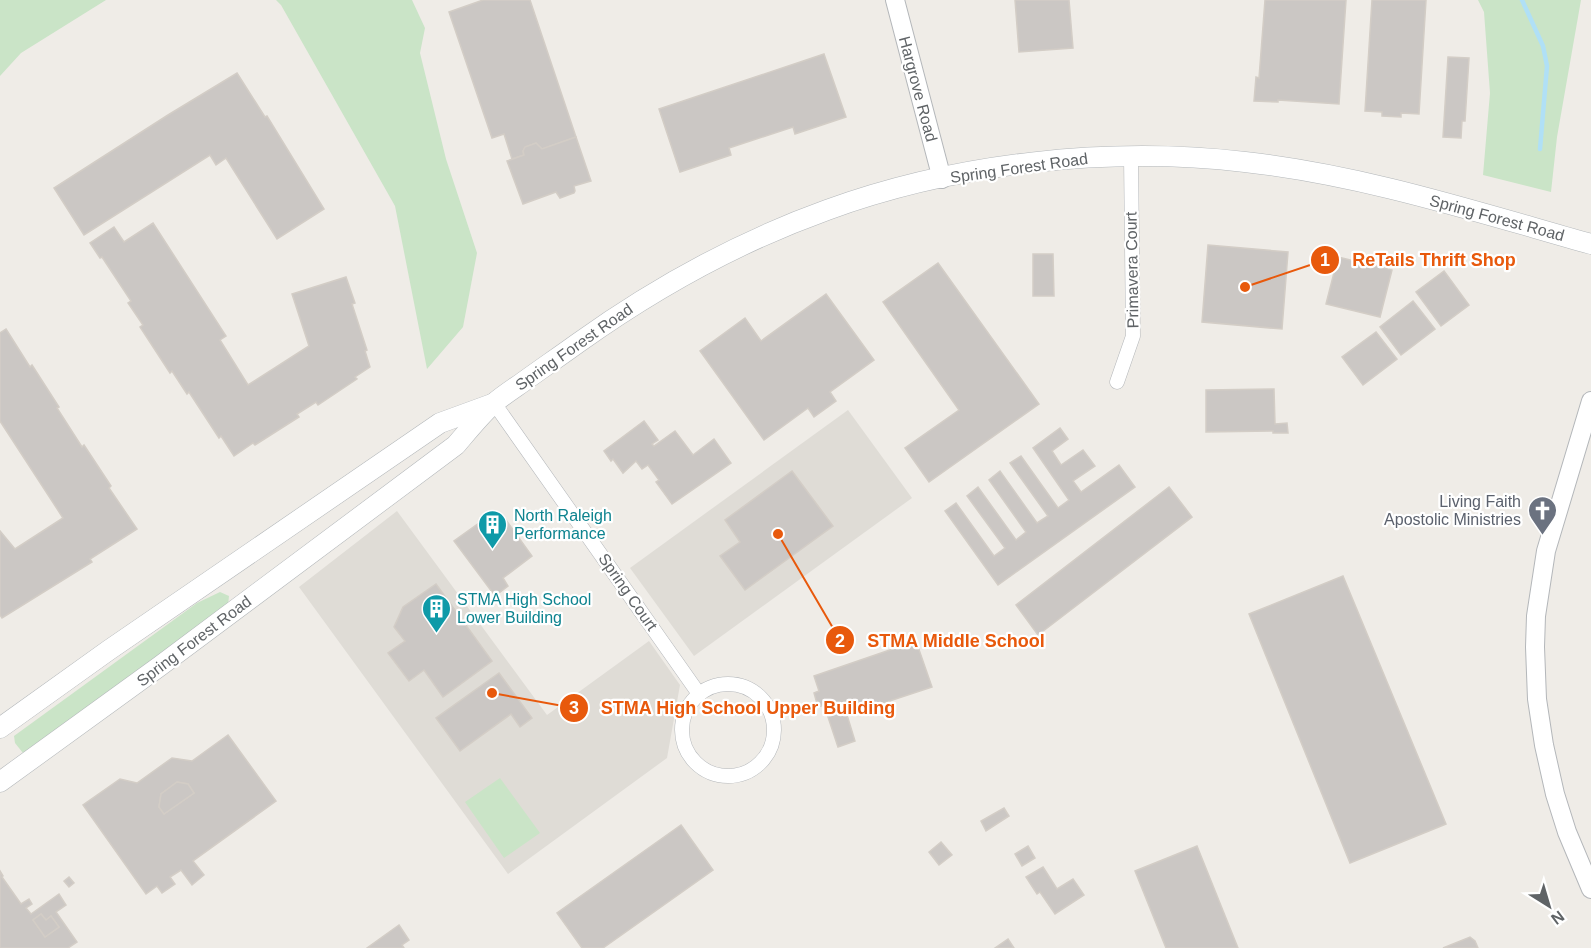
<svg xmlns="http://www.w3.org/2000/svg" width="1591" height="948" viewBox="0 0 1591 948" font-family="Helvetica,sans-serif">
<style>
.education{fill:#dfdcd6}
.green{fill:#cae4c7}
.lines{fill:none;stroke-linecap:round;stroke-linejoin:round}
.stream{stroke:#b0e0f6;stroke-width:4.5}
.building{fill:#cbc7c4;stroke:#d3cdc6;stroke-width:1.5;fill-rule:evenodd}
.minor-casing{stroke:#b4b7ba;stroke-width:15}
.tertiary-casing{stroke:#b4b7ba;stroke-width:20}
.secondary-casing{stroke:#b3b7ba;stroke-width:21}
.minor{stroke:#fff;stroke-width:14}
.tertiary{stroke:#fff;stroke-width:18}
.secondary{stroke:#fff;stroke-width:20}
.labels{text-anchor:middle;dominant-baseline:central;stroke-width:4.5;stroke-linejoin:round;paint-order:stroke}
.street-label{font-size:16px;fill:#5f6366;stroke:#fff}
.worship-label{font-size:16px;fill:#5b616d;stroke:#fff;text-anchor:end}
.culture-label{font-size:16px;fill:#0d838f;stroke:#fff;text-anchor:start}
.leader{fill:none;stroke:#e8590c;stroke-width:2}
.callout-dot{fill:#e8590c;stroke:#fff;stroke-width:2}
.mark-label{font-size:18px;text-anchor:middle;font-weight:bold;fill:#fff}
.callout-label{font-size:18px;text-anchor:middle;font-weight:bold;fill:#e8590c;stroke:#fff;stroke-width:4.5;stroke-linejoin:round;paint-order:stroke}
</style>
<rect width="100%" height="100%" fill="#efece7"/>
<g class="education">
<path d="M848,410L912,498L694,656L630,568Z"/>
<path d="M397,511L547,715L649,641L680,685L667,758L508,874L299,587Z"/>
</g>
<g class="green">
<path d="M0,0H106L21,53L0,76Z"/>
<path d="M276,0H412L425,28L420,53L446,159L477,253L463,327L427,369L395,206L281,5Z"/>
<path d="M1478,0H1581L1557,137L1551,192L1483,175L1490,93L1484,12Z"/>
<path d="M220,592L229,596L228,605L23,753L15,743L14,736L197,603Z"/>
<path d="M500,778L540,833L504,858L465,802Z"/>
</g>
<g class="lines">
<path class="stream" d="M1522,0L1543,46L1547,66L1540,149"/>
</g>
<g class="building">
<path d="M483,0H530L576,137L542,149L536,143L525,147L523,151L524,155L512,159L504,134L492,138L449,12Z"/>
<path d="M1015,0H1069L1073,48L1019,52Z"/>
<path d="M1265,0H1346L1339,104L1278,100V102L1254,101L1256,77L1259,78Z"/>
<path d="M1372,0H1426L1419,114L1401,113V117L1382,116V112L1365,111Z"/>
<path d="M824,54L846,117L795,134L793,127L729,148L731,155L680,172L659,109Z"/>
<path d="M1448,57L1469,58L1465,121H1462L1461,138L1443,137Z"/>
<path d="M237,73L265,117L267,116L324,209L277,239L226,158L216,165L210,155L84,235L54,188L168,115Z"/>
<path d="M576,137L591,181L574,186L575,191L574,193L560,198L556,192L523,204L507,161L524,155L523,151L525,147L536,143L542,149Z"/>
<path d="M153,223L226,336L220,340L248,385L309,346L292,294L346,277L355,303L352,304L367,350L365,351L370,367L355,377L357,379L318,405L316,402L297,414L299,417L255,445L253,443L234,456L221,436L219,438L189,392L187,394L172,371L170,373L140,327L143,325L128,303L131,301L102,257L100,258L90,243L114,227L124,242Z"/>
<path d="M1208,245L1288,252L1282,329L1202,322Z"/>
<path d="M1033,254H1053L1054,296H1033Z"/>
<path d="M1338,257L1392,270L1380,317L1326,304Z"/>
<path d="M938,263L1039,404L929,482L905,448L959,410L883,302Z"/>
<path d="M1444,271L1469,305L1441,326L1416,292Z"/>
<path d="M826,294L874,360L830,392L836,401L814,417L808,408L764,440L700,351L745,318L761,341Z"/>
<path d="M1413,301L1435,329L1401,355L1380,327Z"/>
<path d="M6,329L30,367L32,365L59,407L57,408L82,447L84,445L111,486L109,488L137,529L90,559L92,562L2,618L0,615V531L15,549L63,518L0,421V333Z"/>
<path d="M1376,332L1397,359L1363,385L1342,357Z"/>
<path d="M1274,389L1275,424L1287,423L1288,433H1273V431L1206,432V390Z"/>
<path d="M644,421L658,440L652,444L654,446L675,431L693,455L714,439L731,463L672,504L656,482L659,480L648,465L642,469L636,461L623,473L613,459L611,461L604,451Z"/>
<path d="M1060,428L1068,439L1052,451L1061,465L1083,450L1095,466L1073,481L1081,492L1119,465L1135,487L998,585L945,511L956,503L994,556L1005,548L967,496L978,487L1016,540L1026,532L989,480L1000,471L1037,523L1048,516L1010,463L1021,456L1058,508L1069,500L1033,448Z"/>
<path d="M792,471L833,526L745,590L720,556L740,542L725,520Z"/>
<path d="M1169,487L1192,517L1038,635L1016,605Z"/>
<path d="M493,513L501,524L506,520L532,556L503,578L508,586L495,596L454,541Z"/>
<path d="M1343,576L1446,824L1350,863L1249,614Z"/>
<path d="M436,584L492,661L443,697L424,670L409,681L388,653L405,641L394,627L403,607Z"/>
<path d="M916,641L932,687L847,715L855,741L838,747L824,705L818,707L814,693L819,691L814,676Z"/>
<path d="M499,673L532,718L520,727L511,714L460,751L436,718Z"/>
<path d="M228,735L276,801L193,861L204,875L192,885L181,870L170,877L175,884L162,893L157,886L146,894L83,805L120,779L137,783L172,758L192,761ZM177,782L188,784L194,793L164,814L159,807L161,794Z"/>
<path d="M177,782L188,784L194,793L164,814L159,807L161,794Z"/>
<path d="M1004,808L1009,816L986,831L981,821Z"/>
<path d="M681,825L713,870L603,948H582L557,913Z"/>
<path d="M941,842L952,855L939,865L929,852Z"/>
<path d="M1028,846L1035,858L1022,866L1015,854Z"/>
<path d="M1197,846L1238,948H1166L1135,871Z"/>
<path d="M1043,867L1057,889L1073,879L1084,895L1055,914L1040,892L1037,894L1026,877Z"/>
<path d="M0,871L3,876L2,877L21,904L29,899L32,904L26,908L31,914L59,894L66,905L56,912L77,942L68,948H0ZM41,914L46,920L51,916L59,927L45,937L33,920Z"/>
<path d="M69,877L74,883L69,887L64,881Z"/>
<path d="M41,914L46,920L51,916L59,927L45,937L33,920Z"/>
<path d="M399,925L409,940L402,945L404,948H367Z"/>
<path d="M1470,937L1475,941L1478,948H1443Z"/>
<path d="M1008,939L1014,948H995Z"/>
</g>
<g class="lines">
<defs>
<g id="minor">
<path d="M1117,382L1133,336L1131,156"/>
<path d="M494,403L699,694"/>
<circle cx="728" cy="730" r="46"/>
</g>
<g id="tertiary">
<path d="M895,0L942,179"/>
<path d="M1591,401L1546,551L1536,616L1535,647L1537,699L1544,745L1555,794L1567,832L1591,889"/>
</g>
<g id="secondary">
<path d="M0,728L109,650L440,423L492,404"/>
<path d="M0,782L160,666L456,445C468,431 480,416 493,404C502,396 513,389 523,382C541,369 560,356 578,343C655,288 738,242 827,210C956,163 1108,146 1245,162C1363,175 1477,212 1591,244"/>
</g>
</defs>
<use href="#minor" class="minor-casing"/>
<use href="#tertiary" class="tertiary-casing"/>
<use href="#secondary" class="secondary-casing"/>
<use href="#minor" class="minor"/>
<use href="#tertiary" class="tertiary"/>
<use href="#secondary" class="secondary"/>
</g>
<defs>
<symbol id="church-pin" viewBox="-11 -11 22 30"><path d="M0 17L-7.5 6A9.5 9.5 0 1 1 7.5 6Z" fill="#6b7280" stroke="#fff"/><path d="M-1.2-6h2.4v3.5h3.3v2.4h-3.3V6h-2.4V-.1h-3.3v-2.4h3.3Z" fill="#fff"/></symbol>
<symbol id="building-pin" viewBox="-11 -11 22 30"><path d="M0 17L-7.5 6A9.5 9.5 0 1 1 7.5 6Z" fill="#0f9aa8" stroke="#fff"/><path d="M-4-6H4V6H1V3H-1V6H-4ZM-2.5-4.3h1.7v1.8h-1.7ZM.8-4.3h1.7v1.8H.8ZM-2.5-1h1.7V.8h-1.7ZM.8-1h1.7V.8H.8Z" fill="#fff"/></symbol>
</defs>
<g fill-rule="evenodd">
<use href="#church-pin" x="1526" y="494" width="33" height="45"/>
<use href="#building-pin" x="476" y="508" width="33" height="45"/>
<use href="#building-pin" x="420" y="592" width="33" height="45"/>
</g>
<g class="labels">
<g class="street-label">
<text transform="translate(918 89) rotate(75)">Hargrove Road</text>
<text transform="translate(1019 168) rotate(-8)">Spring Forest Road</text>
<text transform="translate(1497 218) rotate(15)">Spring Forest Road</text>
<text transform="translate(1132 270) rotate(-91)">Primavera Court</text>
<text transform="translate(574 347) rotate(-35)">Spring Forest Road</text>
<text transform="translate(628 592) rotate(55)">Spring Court</text>
<text transform="translate(194 641) rotate(-37)">Spring Forest Road</text>
</g>
<g class="worship-label">
<text x="1521" y="501">Living Faith<tspan x="1521" dy="18">Apostolic Ministries</tspan></text>
</g>
<g class="culture-label">
<text x="514" y="515">North Raleigh<tspan x="514" dy="18">Performance</tspan></text>
<text x="457" y="599">STMA High School<tspan x="457" dy="18">Lower Building</tspan></text>
</g>
</g>
<path class="leader" d="M1245 287L1325 260M778 534L840 640M492 693L574 708"/>
<g class="callout-dot">
<circle cx="1245" cy="287" r="6"/>
<circle cx="778" cy="534" r="6"/>
<circle cx="492" cy="693" r="6"/>
<circle cx="1325" cy="260" r="15"/>
<circle cx="840" cy="640" r="15"/>
<circle cx="574" cy="708" r="15"/>
</g>
<g class="mark-label">
<text x="1325" y="266">1</text>
<text x="840" y="647">2</text>
<text x="574" y="714">3</text>
</g>
<g class="callout-label">
<text x="1434" y="266">ReTails Thrift Shop</text>
<text x="956" y="647">STMA Middle School</text>
<text x="748" y="714">STMA High School Upper Building</text>
</g>
<g transform="translate(1549 906) rotate(143)" stroke="#ffffff" stroke-width="4.5" paint-order="stroke">
<path d="M0-4.5L10 22L0 15L-10 22Z" fill="#5f6366"/>
<text y="-9" font-size="16" font-weight="bold" text-anchor="middle" fill="#5f6366">N</text>
</g>
</svg>
